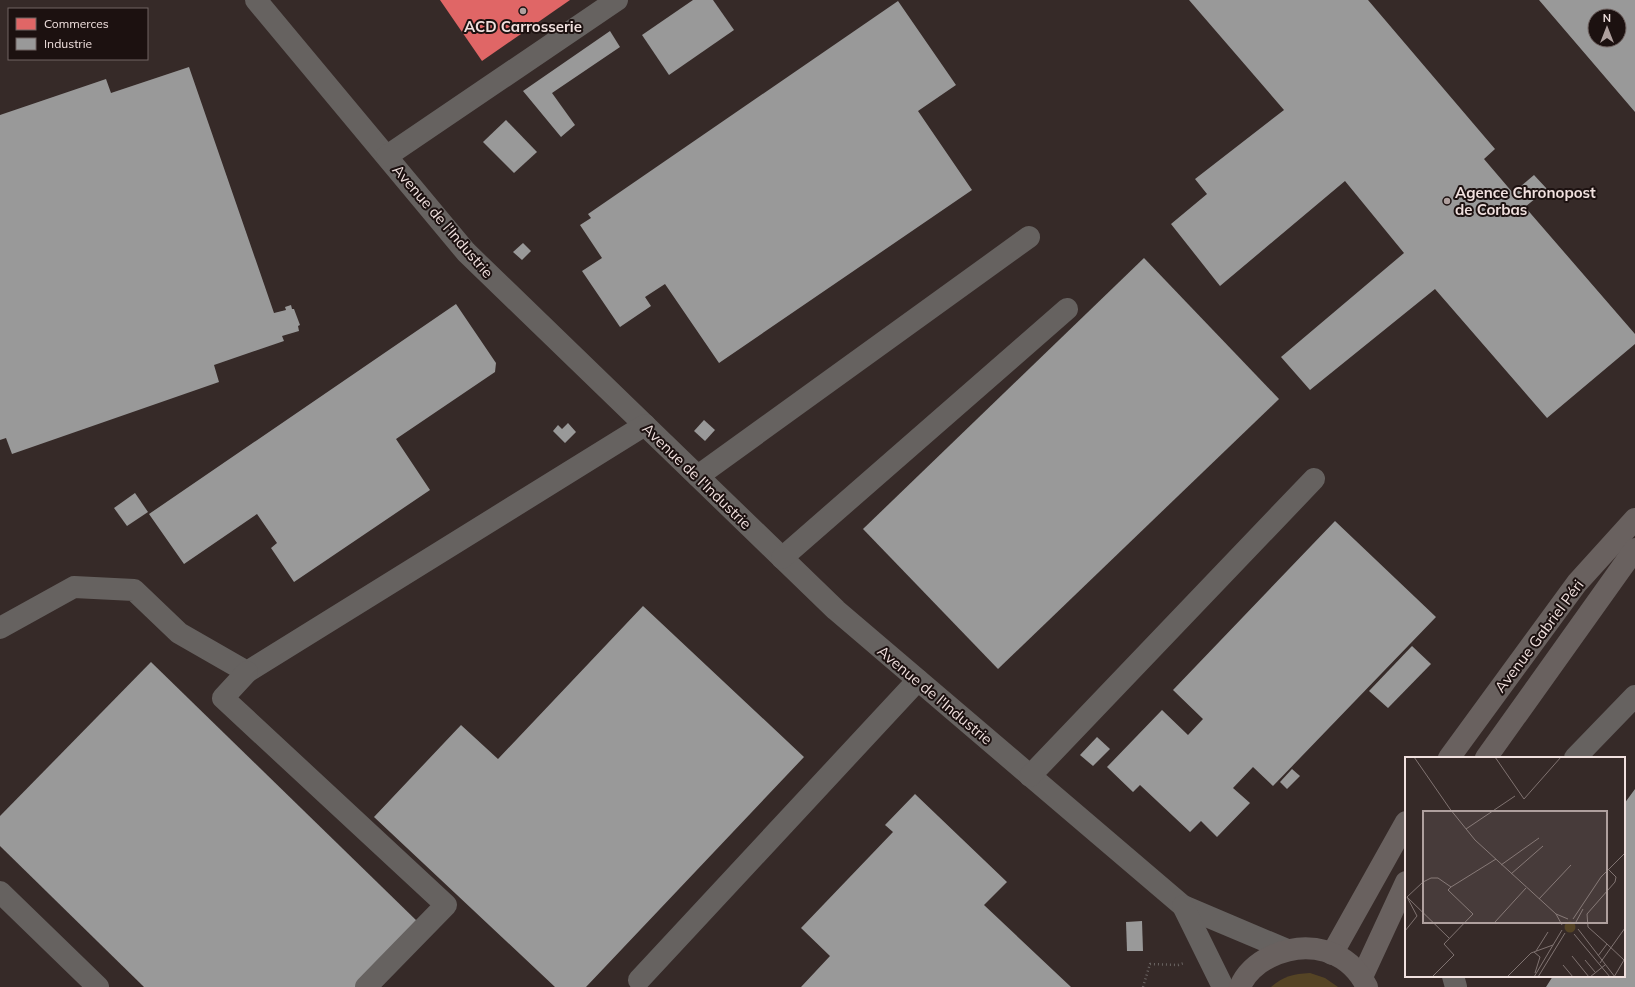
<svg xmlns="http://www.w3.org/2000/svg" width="1635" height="987" viewBox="0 0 1635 987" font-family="Mulish,sans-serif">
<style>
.green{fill:#554425}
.shops{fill:#e06666}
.industry{fill:#999;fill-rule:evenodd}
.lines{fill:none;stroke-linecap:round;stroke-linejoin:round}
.path{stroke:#696361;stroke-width:2.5;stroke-dasharray:1 3;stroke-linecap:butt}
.minor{stroke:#666260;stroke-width:22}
.major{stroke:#69615f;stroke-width:22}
.poi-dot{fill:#afa09e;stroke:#1c1110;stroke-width:1.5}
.labels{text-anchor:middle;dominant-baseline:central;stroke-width:4;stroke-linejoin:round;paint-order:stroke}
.poi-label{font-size:15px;font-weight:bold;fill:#f0e0de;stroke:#1c1110}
.street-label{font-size:15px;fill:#f0e0de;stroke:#1c1110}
.inset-road{fill:none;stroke:#807371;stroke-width:1}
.view{fill:#afa09e;fill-opacity:0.15;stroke:#afa09e;stroke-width:2}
.inset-edge{fill:none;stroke:#f0e0de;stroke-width:2}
</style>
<rect width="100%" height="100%" fill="#362a28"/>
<path class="green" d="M1310,973L1325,978L1338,987H1271C1284,976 1293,974 1310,973Z"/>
<path class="shops" d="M440,0H570L482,61Z"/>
<g class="industry">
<path d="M693,0H713L734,30L669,75L642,35Z"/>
<path d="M1189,0H1368L1495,149L1484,159L1513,193L1534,175L1547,189L1525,207L1635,334V344L1547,418L1435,289L1310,390L1281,357L1404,253L1345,181L1220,286L1171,224L1207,194L1195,179L1284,110Z"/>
<path d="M1539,0H1635V112ZM1595,16H1619V40H1595Z"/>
<path d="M898,1L956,85L918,111L972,190L719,363L665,284L645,297L651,306L620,327L582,271L602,258L580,225L591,218L588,214Z"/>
<path d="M610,31L620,47L552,93L575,125L561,137L523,91Z"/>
<path d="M189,67L274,313L286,310L285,307L291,305L292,309H294L300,325L298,326L299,331L282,336L284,341L214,365L219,382L12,454L6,438L0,440V115L106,79L111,93Z"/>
<path d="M506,120L537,152L514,173L483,142Z"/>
<path d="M523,243L531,251L522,260L513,252Z"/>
<path d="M1144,258L1279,399L998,669L863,529Z"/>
<path d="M456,304L496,363L495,372L396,439L430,490L294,582L271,548L277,543L257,514L184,564L149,514Z"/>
<path d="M704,420L715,430L705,441L694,431Z"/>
<path d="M568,423L576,432L565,443L553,431L558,425L562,429Z"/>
<path d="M135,493L148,512L127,526L114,508Z"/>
<path d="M1335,521L1436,617L1273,786L1253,767L1233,788L1250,803L1217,837L1201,821L1190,832L1140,785L1133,792L1107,767L1162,710L1188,735L1203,719L1173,690Z"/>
<path d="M643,606L804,757L586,987H555L374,817L461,725L498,759Z"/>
<path d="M1412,646L1431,664L1388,708L1369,691Z"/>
<path d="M151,662L419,923L357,987H144L0,846V816Z"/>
<path d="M1097,737L1110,749L1093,766L1080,755Z"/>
<path d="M1292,769L1300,776L1287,789L1280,782Z"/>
<path d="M1635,789V987H1546L1553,976H1624V804Z"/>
<path d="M915,794L1007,882L984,905L1071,987H801L830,956L801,928L893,832L885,825Z"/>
<path d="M1142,921L1143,951H1127L1126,922Z"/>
</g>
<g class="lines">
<path class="path" d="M1143,987L1150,964L1178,965L1184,963"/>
<g class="minor">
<path d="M256,0L466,252L836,610L1183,906L1287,950"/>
<path d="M387,156L617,0"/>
<path d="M698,476L1029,237"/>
<path d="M782,558L1067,309"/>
<path d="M0,628L74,587L134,590L179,633L247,672L645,425"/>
<path d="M247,672L223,698L446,905L366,987"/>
<path d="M1575,758L1635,696"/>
<path d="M1030,776L1314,479"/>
<path d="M0,892L98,987"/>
<path d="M1183,906L1223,987"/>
<path d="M1453,976L1456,987"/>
<path d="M639,980L918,680"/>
</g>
<g class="major">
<path d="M1449,758L1577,583L1635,519"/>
<path d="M1486,758L1635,549"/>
<path d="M1332,954L1406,822"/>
<path d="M1362,977L1406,882"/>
<path d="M1240,987C1245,974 1257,963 1270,957C1307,939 1348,949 1367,987"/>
</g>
</g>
<g class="poi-dot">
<circle cx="523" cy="11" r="4"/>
<circle cx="1447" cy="201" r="4"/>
</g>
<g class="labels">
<g class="poi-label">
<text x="523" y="26">ACD Carrosserie</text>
<text x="1455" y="192" text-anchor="start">Agence Chronopost<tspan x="1455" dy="17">de Corbas</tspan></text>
</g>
<g class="street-label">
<text transform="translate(443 221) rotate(49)">Avenue de l'Industrie</text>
<text transform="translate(697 476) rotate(44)">Avenue de l'Industrie</text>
<text transform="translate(1539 636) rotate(-53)">Avenue Gabriel Péri</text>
<text transform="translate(935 695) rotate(40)">Avenue de l'Industrie</text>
</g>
</g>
<g transform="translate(1405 757)">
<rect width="220" height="220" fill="#362a28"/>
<path d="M159.5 170a5.5 5.5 0 1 1 11 0a5.5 5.5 0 1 1-11 0Z" fill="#554425"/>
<path class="inset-road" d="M9,0L45,52L70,83L151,157L163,162M90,0L119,42L156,0M61,72L110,39M96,108L134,81M106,117L138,89M2,140L44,181M134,142L166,108M151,157L157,168M168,162L196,120L220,96M90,165L121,131M171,165L178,152M173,172L210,220M0,174L12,159L2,140L18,125L26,121H33L46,130L91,102M169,177L205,220M202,187L219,203L209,220M131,194L143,175M129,195L135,200L130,216M167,199L184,220M193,199L202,187L183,170L182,157L210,125L211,120L203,112M180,203L190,215M195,206L220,171M158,208L168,220M27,220L49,198L39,187L68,157L43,133L46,130M102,220L126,196L148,188M129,220L157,173M133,220L160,176M185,220L200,208"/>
<path class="view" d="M18,54H202V166H18Z"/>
<rect width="220" height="220" class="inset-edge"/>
</g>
<rect x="8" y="8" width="140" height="52" fill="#1c1110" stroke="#716462"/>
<rect x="16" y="18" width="20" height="12" fill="#e06666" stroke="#716462"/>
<text x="44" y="28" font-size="12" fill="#f0e0de">Commerces</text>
<rect x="16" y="38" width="20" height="12" fill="#999999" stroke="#716462"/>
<text x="44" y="48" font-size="12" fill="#f0e0de">Industrie</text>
<g transform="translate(1607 28)"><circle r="19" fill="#1c1110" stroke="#716462"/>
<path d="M0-3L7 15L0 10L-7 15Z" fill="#afa09e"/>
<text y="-6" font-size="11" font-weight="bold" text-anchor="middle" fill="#f0e0de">N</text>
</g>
</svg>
